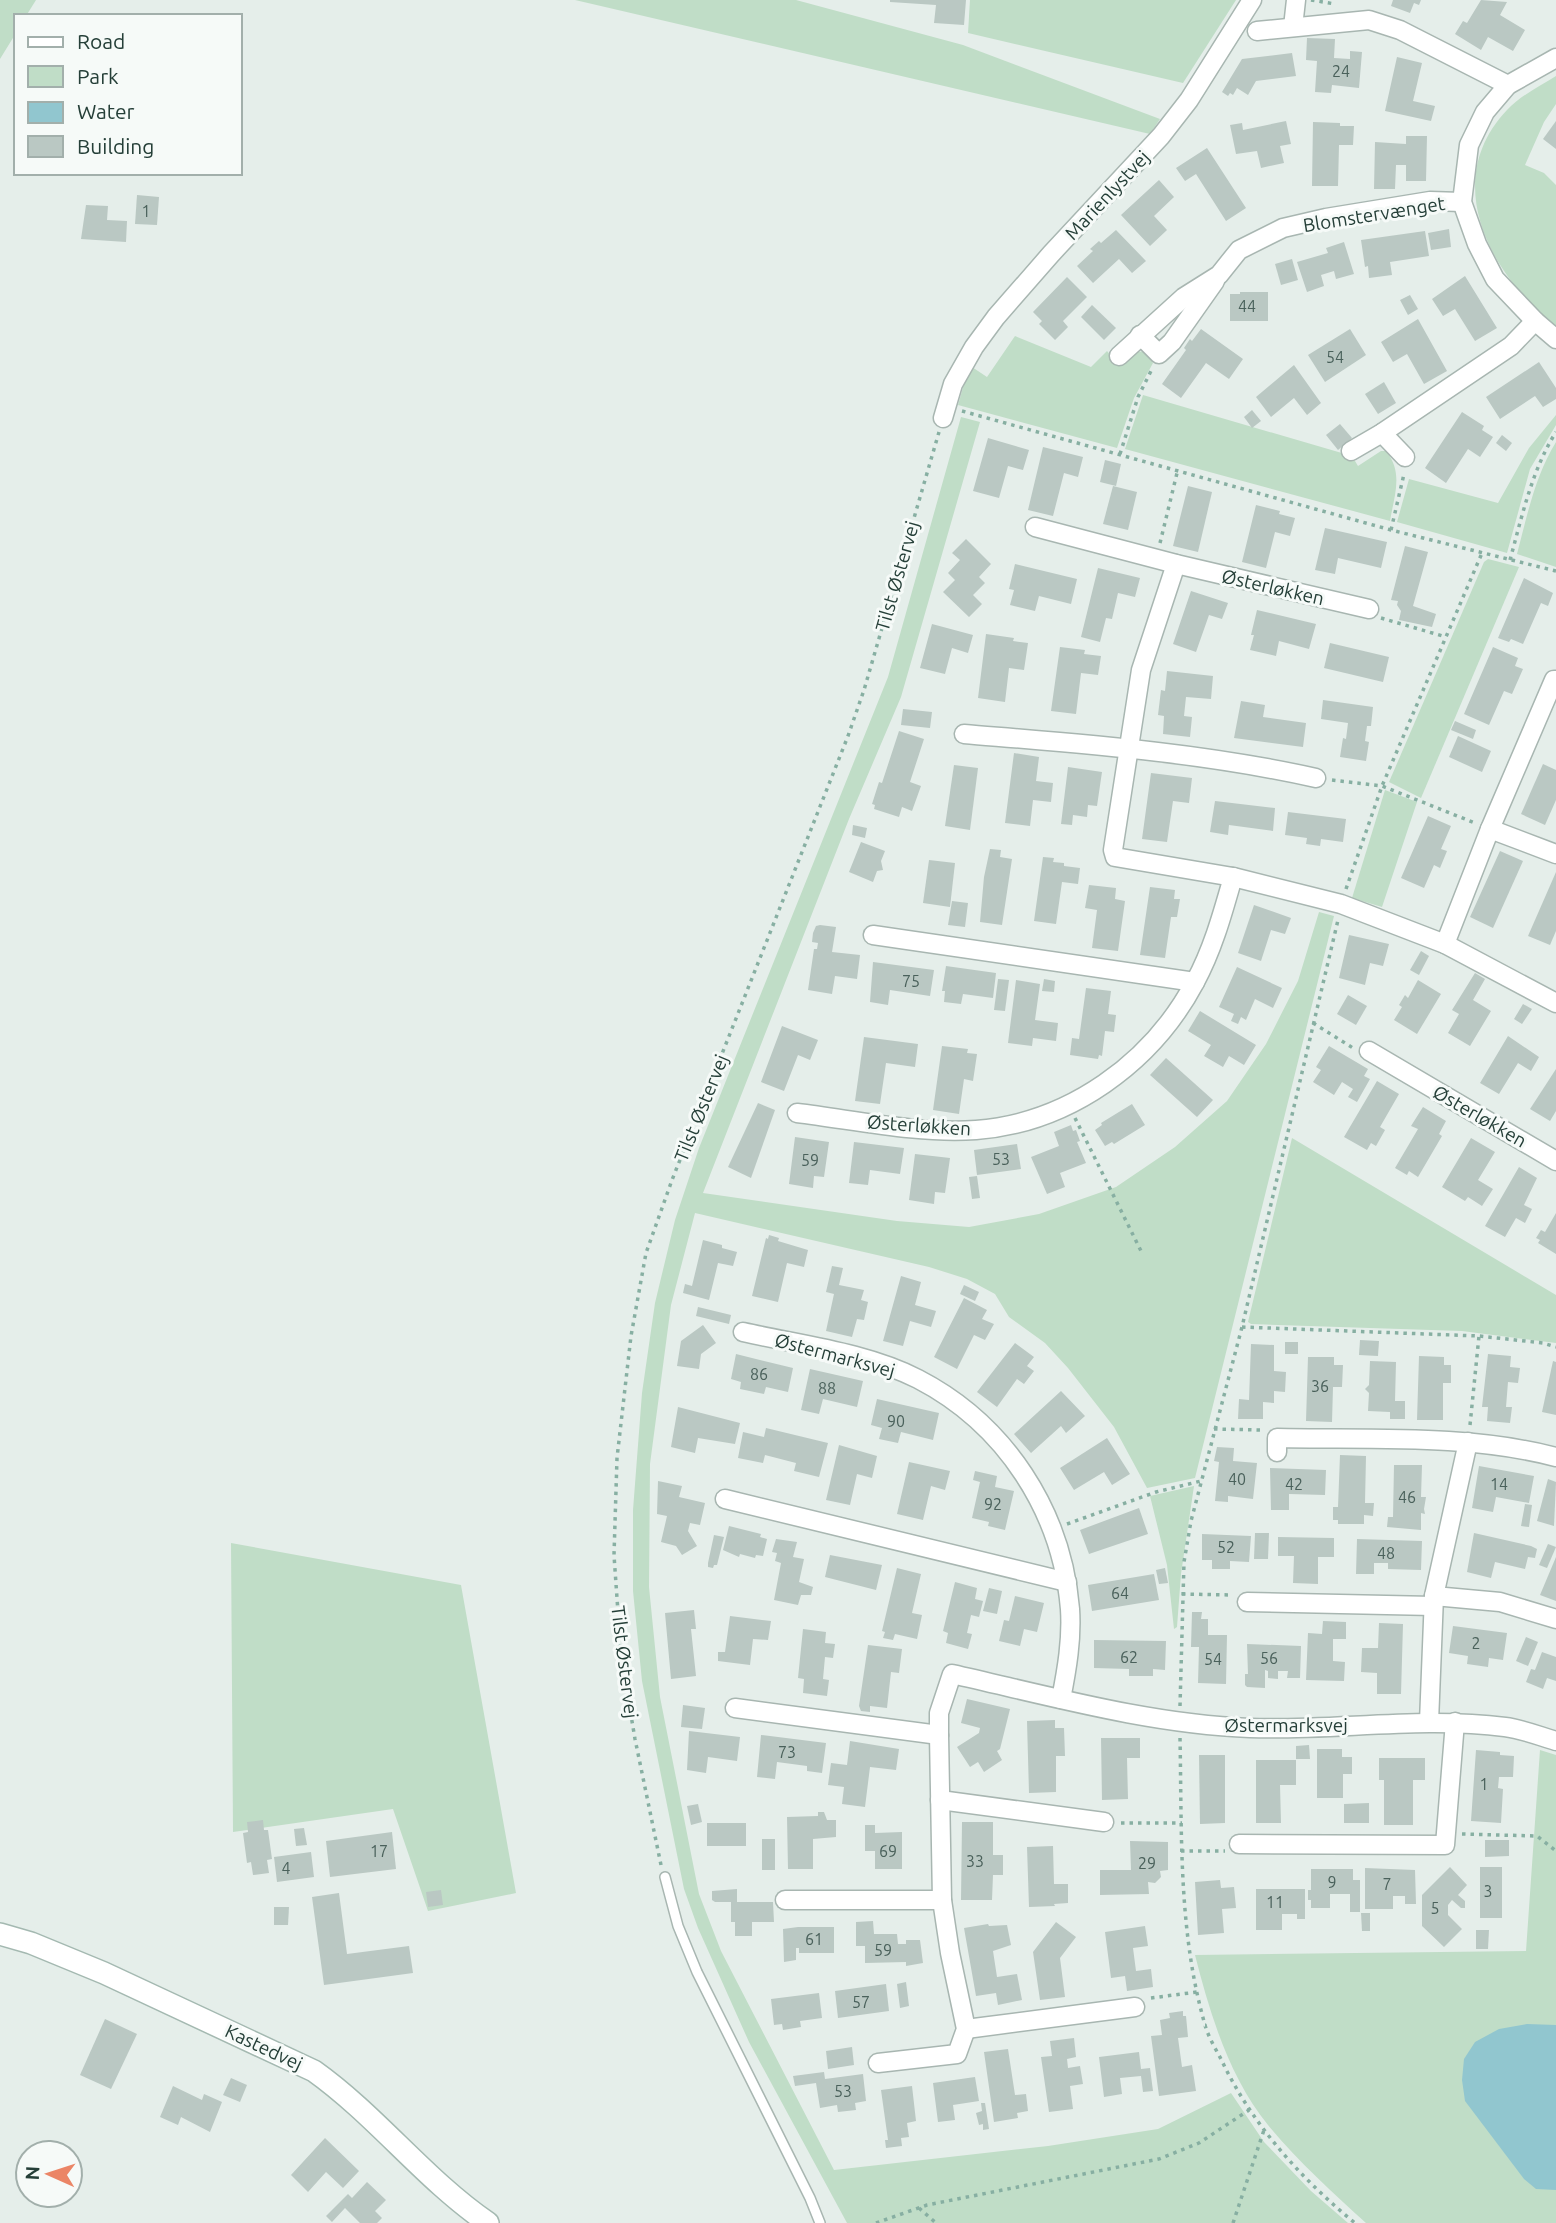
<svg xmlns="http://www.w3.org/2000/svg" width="1556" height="2223" viewBox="0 0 1556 2223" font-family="Ubuntu,sans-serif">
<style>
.green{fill:#c0ddc7}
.water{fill:#91c6cf}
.building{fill:#bac8c3}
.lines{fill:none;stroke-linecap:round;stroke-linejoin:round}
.lane-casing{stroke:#a8b6b1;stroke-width:12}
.street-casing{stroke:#a8b6b1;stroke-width:21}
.secondary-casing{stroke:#a4b9b1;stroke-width:24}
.path{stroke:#87afa2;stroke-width:3.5;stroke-dasharray:3.5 5;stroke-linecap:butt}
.lane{stroke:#fff;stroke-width:9}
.street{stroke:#fff;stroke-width:18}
.secondary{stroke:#fff;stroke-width:21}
.labels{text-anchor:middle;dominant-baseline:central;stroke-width:6;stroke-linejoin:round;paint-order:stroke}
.number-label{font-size:16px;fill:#4a615b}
.street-label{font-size:19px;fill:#253f38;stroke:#f6faf8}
</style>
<rect width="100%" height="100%" fill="#e5eeea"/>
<g class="green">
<path d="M0,0H36L26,16H16V33L0,59Z"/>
<path d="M575,0H796L963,45L1160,119L1150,134Z"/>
<path d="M970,0H1236L1183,83L968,33Z"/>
<path d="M1556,76V104L1544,122L1525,165L1544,173L1556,185V327C1491,275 1439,182 1507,110C1520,96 1540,86 1556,76Z"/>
<path d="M1015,336L1091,367L1107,351L1120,366C1128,358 1135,349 1147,352L1153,363L1134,398L1117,448L958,405L964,384L972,367L987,377Z"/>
<path d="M1143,395L1352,456L1358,466L1381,451H1386C1404,473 1394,496 1390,521L1125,449Z"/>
<path d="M1556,415V425L1530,469L1507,553L1397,522L1409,479L1498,503L1529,448Z"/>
<path d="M961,417L980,422L901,697L849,819L703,1193L897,1221L969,1227L1039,1214L1116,1187L1175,1147L1227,1101L1266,1044L1298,981L1319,912L1334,916L1195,1478L1147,1488L1114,1427L1068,1368L1045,1343L1009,1317L995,1294L967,1279L929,1267L695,1213L671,1305L650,1464L649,1587L660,1697L699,1894L721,1951L834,2170L1048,2146L1158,2129L1231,2093L1264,2142L1311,2191L1348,2223H847L749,2042L698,1928L684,1889L642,1681L633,1591V1510L642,1393L655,1303L675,1220L699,1148L888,677Z"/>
<path d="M1556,442V567L1517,554C1527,516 1535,476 1556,442Z"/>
<path d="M1488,559L1519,567L1421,798L1389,782L1484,562Z"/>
<path d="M1385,790L1417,802L1382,907L1352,898Z"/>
<path d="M1292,1138L1556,1295V1343L1462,1331L1251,1324L1248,1322Z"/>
<path d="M1194,1486L1181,1574L1177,1627L1174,1629L1167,1565L1150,1496Z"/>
<path d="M231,1543L461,1585L516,1893L428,1911L393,1809L233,1832Z"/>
<path d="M1540,1750L1556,1755V2223H1366C1332,2192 1298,2161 1268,2125C1229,2077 1210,2014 1195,1955L1526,1951Z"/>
</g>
<path class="water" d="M1527,2024L1556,2025V2190L1536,2189L1524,2179L1465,2101L1462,2080L1464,2059L1475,2042L1499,2029Z"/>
<g class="building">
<path d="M890,0H966L964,25L934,23L936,5L890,2Z"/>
<path d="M1393,0H1421L1419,5L1414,3L1410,13L1391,6Z"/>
<path d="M1481,0L1507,2L1500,15L1525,30L1513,51L1488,37L1481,50L1455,34L1463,21L1467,23Z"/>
<path d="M1307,38L1335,39L1334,58L1350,59V51L1362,52L1359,88L1332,85L1331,93L1315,92L1317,61L1306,60Z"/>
<path d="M1292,53L1296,76L1256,81L1248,95L1237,88L1233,95L1230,93L1228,96L1222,92L1242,59Z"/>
<path d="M1397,57L1422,63L1413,101L1435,106L1431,121L1385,111Z"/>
<path d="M1286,121L1291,144L1280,146L1284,163L1261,168L1257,151L1236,154L1230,125L1242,123L1243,130Z"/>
<path d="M1556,121V149L1543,139Z"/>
<path d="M1313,122L1340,123V126H1354L1353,145H1339L1338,186H1312Z"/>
<path d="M1406,136H1427L1426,181H1406V165H1396L1395,189H1374L1375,142L1406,144Z"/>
<path d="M1207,148L1246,208L1226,221L1196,174L1185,181L1176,168Z"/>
<path d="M1159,180L1174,197L1154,216L1167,230L1150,246L1121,215Z"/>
<path d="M137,195L159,197L157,225L135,224Z"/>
<path d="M86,205L108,206L107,220L127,221L126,242L81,239Z"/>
<path d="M1449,229L1451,247L1431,250L1428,233Z"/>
<path d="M1116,230L1146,261L1132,273L1119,259L1093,283L1077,266L1093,251L1090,249L1099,241L1101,243Z"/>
<path d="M1425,231L1429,256L1390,262L1392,275L1369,278L1368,266L1365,267L1361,240Z"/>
<path d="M1344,242L1354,274L1336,279L1334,271L1321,275L1324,286L1307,292L1297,262L1328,253L1326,248Z"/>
<path d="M1292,259L1298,280L1281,285L1275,264Z"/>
<path d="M1465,276L1497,328L1475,341L1455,309L1443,316L1432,299Z"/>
<path d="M1067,277L1087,297L1063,321L1068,327L1055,340L1039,324L1042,321L1033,312Z"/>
<path d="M1240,292H1268V321H1230V294H1240Z"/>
<path d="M1410,295L1418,309L1408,315L1400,300Z"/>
<path d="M1092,305L1116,328L1104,340L1081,317Z"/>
<path d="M1418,319L1447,371L1424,384L1407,354L1393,362L1381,342Z"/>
<path d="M1201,329L1243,359L1229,379L1206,363L1181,398L1162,384L1186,350L1184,348L1190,339L1192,341Z"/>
<path d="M1350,329L1366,355L1325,382L1308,355Z"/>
<path d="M1539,362L1556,388V399L1543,407L1535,396L1500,419L1486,397Z"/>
<path d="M1294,365L1321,403L1307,415L1294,398L1271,417L1256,397Z"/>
<path d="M1384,382L1396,403L1378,414L1365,394Z"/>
<path d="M1252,410L1261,421L1252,428L1244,417Z"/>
<path d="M1462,412L1484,426L1482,430L1493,437L1480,457L1468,449L1446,483L1425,468Z"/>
<path d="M1340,424L1352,438L1338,450L1326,435Z"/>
<path d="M1502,435L1512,443L1506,451L1496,443Z"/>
<path d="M988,438L1029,450L1023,470L1008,466L999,498L973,491Z"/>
<path d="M1043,447L1083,457L1078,477L1064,473L1053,516L1028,510Z"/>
<path d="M1105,460L1121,464L1116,486L1100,482Z"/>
<path d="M1113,486L1137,492L1128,530L1103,524Z"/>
<path d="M1188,486L1212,492L1198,552L1173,546Z"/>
<path d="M1256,505L1280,511L1279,514L1295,518L1290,536L1275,532L1266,568L1242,562Z"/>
<path d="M1325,528L1387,542L1381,568L1338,558L1335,574L1315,570Z"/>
<path d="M966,539L991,564L979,577L985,583L973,595L982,604L969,617L943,592L955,580L948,573L960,560L952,553Z"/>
<path d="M1405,546L1428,552L1413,606L1436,614L1432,627L1399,620L1401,611L1397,605L1398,601L1391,600Z"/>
<path d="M1015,564L1077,579L1071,604L1039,596L1035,611L1010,605L1014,590L1009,589Z"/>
<path d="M1098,568L1140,578L1135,597L1118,593L1112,619L1106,618L1100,642L1081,637Z"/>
<path d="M1524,578L1553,593L1548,606L1541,603L1523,644L1511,639L1509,642L1498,638Z"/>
<path d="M1191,591L1228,603L1222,619L1209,615L1196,652L1173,644Z"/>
<path d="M1257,610L1316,624L1309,649L1279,641L1276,656L1250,650L1254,635H1251Z"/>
<path d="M932,624L973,635L968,653L952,648L945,674L920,668Z"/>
<path d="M986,634L1014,638L1013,641L1028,643L1024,670L1009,668L1005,702L978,698Z"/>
<path d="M1330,643L1389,657L1383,682L1324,668Z"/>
<path d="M1060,647L1085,650L1084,654L1101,656L1098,675L1081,673L1076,714L1051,711Z"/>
<path d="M1493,647L1518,658L1515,666L1523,669L1512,694L1504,691L1489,725L1464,714Z"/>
<path d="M1167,671L1213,676L1211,699L1186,697L1184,716L1192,717L1190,737L1163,734L1164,716L1158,715L1161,690L1165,691Z"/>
<path d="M1323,700L1373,707L1371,726H1367L1365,741L1369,742L1366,761L1340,757L1343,738L1346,739L1348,723L1321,719Z"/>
<path d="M1241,701L1265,705L1263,717L1306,723L1303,747L1234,738Z"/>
<path d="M903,709L932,712L930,728L901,725Z"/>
<path d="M1455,721L1476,730L1473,739L1451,730Z"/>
<path d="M899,731L924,739L910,782L921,786L912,811L902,807L899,817L874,809L875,805L872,804L879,782L882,783Z"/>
<path d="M1458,736L1491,751L1482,772L1449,757Z"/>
<path d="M1014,753L1039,757L1036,781L1053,783L1051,802L1033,800L1030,826L1005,823Z"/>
<path d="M1543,764L1556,770V800L1545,825L1521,814Z"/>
<path d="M954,765L978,768L970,830L945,826Z"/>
<path d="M1068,767L1102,772L1097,806L1088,805L1087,817L1073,815L1072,825L1061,824Z"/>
<path d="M1151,773L1192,778L1189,803L1173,801L1167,842L1142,839Z"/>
<path d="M1215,801L1275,808L1273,831L1229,825L1228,835L1210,832Z"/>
<path d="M1288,812L1346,819L1343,842L1321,839L1320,846L1306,844L1307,838L1285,835Z"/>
<path d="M1428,816L1451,826L1441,849L1447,851L1440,868L1434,865L1424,888L1401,878Z"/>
<path d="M853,825L867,828L865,838L852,835Z"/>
<path d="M861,842L885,851L881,861L883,870L877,871L873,882L849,872Z"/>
<path d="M990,849L1001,850L1000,857L1012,859L1002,925L980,922L984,877Z"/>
<path d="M1500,851L1523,861L1493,928L1470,917Z"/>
<path d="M1043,857L1054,858L1053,862L1064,863V866L1080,868L1078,884L1062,882L1056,924L1034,921Z"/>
<path d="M929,860L955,863L950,907L923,903Z"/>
<path d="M1556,872V931L1550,945L1528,936Z"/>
<path d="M1089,885L1116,888L1115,899L1125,901L1118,951L1092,948L1097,910L1085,908Z"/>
<path d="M1150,887L1175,890L1174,899H1180L1177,917H1171L1165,958L1140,955Z"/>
<path d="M952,901L968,903L965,927L948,925Z"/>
<path d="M1254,905L1291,918L1285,934L1271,930L1261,961L1238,953Z"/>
<path d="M820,925L836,927L832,952L860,955L857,979L835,976L832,994L808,990L814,949H817L818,943L812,942L813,933L816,926Z"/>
<path d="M1349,935L1389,944L1383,966L1370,963L1365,985L1339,978Z"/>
<path d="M1421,951L1429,956L1419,975L1410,970Z"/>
<path d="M873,962L934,970L930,996L890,990L888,1005L870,1002Z"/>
<path d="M946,966L996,973L993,998L963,994L961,1004L944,1002L945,991H942Z"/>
<path d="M1237,967L1282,988L1273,1008L1255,999L1246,1020L1241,1017L1238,1024L1231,1021L1234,1014L1219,1007Z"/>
<path d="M1475,973L1485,979L1473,1000L1491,1011L1470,1046L1448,1033L1459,1014L1452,1010Z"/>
<path d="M998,979L1009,980L1005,1011L994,1010Z"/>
<path d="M1044,979L1055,981L1054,992L1042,991Z"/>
<path d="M1016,980L1040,984L1035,1020L1058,1023L1056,1041L1033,1038L1032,1046L1008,1043Z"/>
<path d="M1418,980L1441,994L1417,1034L1394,1020L1402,1007L1399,1005L1405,995L1408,998Z"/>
<path d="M1086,988L1111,991L1108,1014L1116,1015L1114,1032L1105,1031L1102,1056L1099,1055L1098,1059L1070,1055L1072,1038L1079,1039Z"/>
<path d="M1348,995L1367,1006L1356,1025L1337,1014Z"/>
<path d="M1523,1004L1532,1009L1522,1024L1514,1019Z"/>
<path d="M1200,1011L1256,1045L1244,1065L1229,1056L1223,1067L1204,1056L1211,1045L1188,1031Z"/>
<path d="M782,1026L818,1040L810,1060L798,1055L784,1091L761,1082Z"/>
<path d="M1508,1036L1539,1057L1531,1071L1518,1063L1499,1094L1480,1083Z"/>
<path d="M864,1037L918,1044L915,1067L886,1063L880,1104L855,1101Z"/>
<path d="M942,1046L968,1049L967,1053L977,1054L973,1081L964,1079L959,1114L933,1110Z"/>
<path d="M1329,1046L1368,1069L1364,1076L1370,1079L1357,1102L1348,1097L1353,1089L1342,1082L1334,1095L1313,1082L1321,1070L1316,1067Z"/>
<path d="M1166,1058L1213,1100L1197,1117L1150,1075Z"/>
<path d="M1556,1069V1111L1550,1121L1530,1109Z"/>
<path d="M1377,1081L1399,1094L1380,1127L1385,1130L1376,1146L1371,1143L1367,1150L1344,1137Z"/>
<path d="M758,1103L775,1110L751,1178L728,1167Z"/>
<path d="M1132,1104L1145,1125L1114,1144L1112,1142L1105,1146L1095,1130L1102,1125L1101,1123Z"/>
<path d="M1423,1107L1446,1121L1439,1134L1442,1136L1418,1177L1409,1171L1407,1175L1395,1168L1418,1129L1411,1126Z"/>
<path d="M1071,1125L1073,1131L1076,1130L1080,1141L1077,1142L1086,1163L1060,1173L1065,1187L1047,1194L1031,1157L1059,1146L1054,1132Z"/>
<path d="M795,1137L829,1142L824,1177L814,1176L813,1188L789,1184Z"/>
<path d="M1471,1138L1495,1152L1478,1180L1493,1189L1482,1206L1468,1197L1465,1201L1442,1187Z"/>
<path d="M854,1142L904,1148L900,1174L870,1170L868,1185L849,1183Z"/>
<path d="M1017,1144L1021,1169L977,1175L974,1150Z"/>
<path d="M915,1154L950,1158L945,1193L935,1192L934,1204L909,1200Z"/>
<path d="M1519,1167L1537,1178L1524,1205L1532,1209L1525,1223L1516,1218L1505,1237L1485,1226Z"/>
<path d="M977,1176L980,1198L972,1199L969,1177Z"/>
<path d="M1556,1213V1254L1538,1243L1540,1240L1536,1238L1541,1230L1545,1232Z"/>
<path d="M769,1235L779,1238L778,1241L808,1250L804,1267L787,1263L778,1302L752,1296L766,1238L768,1239Z"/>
<path d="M703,1240L722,1245V1248L737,1252L733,1266L718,1263L709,1300L683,1293L685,1284L692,1286Z"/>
<path d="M832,1266L843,1268L839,1285L864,1290L861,1300L868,1302L864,1320L857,1319L852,1337L826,1331L834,1294L826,1292Z"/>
<path d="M901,1276L921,1282L915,1305L936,1311L931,1327L910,1321L903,1346L883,1341Z"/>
<path d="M964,1285L979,1292L975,1301L960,1294Z"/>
<path d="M964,1298L987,1310L982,1319L994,1324L985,1340L974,1335L957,1369L934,1357Z"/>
<path d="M698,1307L731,1315L729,1324L696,1316Z"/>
<path d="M703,1325L716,1343L701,1354L699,1369L677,1366L681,1341Z"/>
<path d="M1360,1340L1379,1341L1378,1356L1359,1355Z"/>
<rect x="1285" y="1342" width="13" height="12"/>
<path d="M1015,1343L1034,1357L1027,1366L1034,1371L1024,1384L1017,1379L997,1407L977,1392Z"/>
<path d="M1251,1344L1274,1345V1371L1286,1372L1285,1392L1274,1391V1403L1263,1402V1419H1238L1239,1399L1249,1400Z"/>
<path d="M736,1354L793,1368L788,1392L766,1387L764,1394L740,1389L741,1382L731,1379Z"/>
<path d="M1488,1354L1511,1356L1510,1367L1520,1368L1518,1383L1508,1382L1506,1407H1512L1510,1423L1487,1421L1488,1407H1482Z"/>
<path d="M1419,1356L1444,1357V1365H1451V1383H1443V1420H1417Z"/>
<path d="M1308,1357H1334V1365H1343L1342,1387H1333L1332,1422L1306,1421Z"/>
<path d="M1370,1361L1396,1362L1395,1401H1405V1419H1390V1412L1368,1411L1369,1393L1365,1389L1369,1385Z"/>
<path d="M1553,1361L1556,1362V1415L1542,1412Z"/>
<path d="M810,1369L863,1381L857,1407L823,1399L819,1414L801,1410Z"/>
<path d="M1061,1391L1085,1416L1066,1433L1061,1426L1031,1453L1014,1434Z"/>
<path d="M877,1399L939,1413L933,1440L901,1432L898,1443L879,1439L882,1428L871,1425Z"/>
<path d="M678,1407L740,1423L735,1444L698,1438L695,1453L671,1447Z"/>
<path d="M766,1428L828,1443L819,1477L794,1471L796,1463L765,1455L763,1463L738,1458L743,1432L764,1437Z"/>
<path d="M1107,1438L1130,1474L1112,1485L1104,1472L1074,1490L1060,1468Z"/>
<path d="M839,1445L877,1456L872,1478L857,1474L850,1505L826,1500Z"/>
<path d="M1217,1447L1234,1448L1233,1461L1257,1463L1253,1499L1228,1496V1502L1215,1501L1219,1462L1214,1461Z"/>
<path d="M1340,1455L1366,1456L1365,1503H1374L1373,1516L1364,1515V1524H1338V1520H1333V1507H1338Z"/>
<path d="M909,1462L950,1471L945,1490L931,1486L923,1520L897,1514Z"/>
<path d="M1394,1465H1422L1421,1497H1426L1424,1509L1425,1514L1421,1513V1530L1387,1527L1388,1517H1393Z"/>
<path d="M1479,1466L1534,1476L1529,1503L1496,1497L1493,1512L1472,1508Z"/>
<path d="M1270,1468L1326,1470L1325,1495L1289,1494V1510H1271Z"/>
<path d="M975,1471L997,1476L995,1487L1014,1491L1005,1530L988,1526L989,1522L972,1518L980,1482L973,1480Z"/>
<path d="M1548,1479L1556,1482L1554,1526L1537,1521Z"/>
<path d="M658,1481L682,1486L679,1497L705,1503L700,1525L690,1523L688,1531L697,1546L682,1555L676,1546L661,1542L667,1516L657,1514Z"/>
<path d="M1525,1504L1532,1505L1529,1527L1521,1526Z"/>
<path d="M1139,1508L1148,1534L1089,1554L1080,1530Z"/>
<path d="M729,1526L761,1534L760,1537L767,1539L763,1556L756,1555L755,1558L740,1554L739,1557L723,1550Z"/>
<path d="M1255,1533H1269L1268,1559H1254Z"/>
<path d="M1474,1533L1531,1546L1537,1549L1535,1558L1528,1557L1525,1569L1495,1562L1491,1578L1467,1572Z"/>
<path d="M1202,1534L1251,1536L1249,1562L1230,1561V1569H1212V1560H1202Z"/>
<path d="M714,1535L724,1537L717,1565H714L713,1568L708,1567V1563Z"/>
<path d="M1278,1537L1334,1538V1557H1318V1584L1293,1583L1294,1556H1278Z"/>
<path d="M776,1539L797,1542L793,1557L804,1559L799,1582L813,1587L811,1595H801L798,1605L774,1600L781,1563L775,1561L777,1553L772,1552Z"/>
<path d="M1357,1539L1422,1541L1421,1570L1388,1569V1563H1374V1574H1356Z"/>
<path d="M1548,1544L1556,1547L1547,1568L1539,1565Z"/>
<path d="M830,1555L882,1565L876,1590L825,1577Z"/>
<path d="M1556,1557V1601L1540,1595Z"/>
<path d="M897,1568L921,1574L912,1613L922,1615L917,1639L895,1634L893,1640L883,1638L885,1632L882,1631Z"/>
<path d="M1165,1568L1168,1583L1159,1584L1156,1570Z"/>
<path d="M1154,1574L1159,1600L1092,1611L1088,1585Z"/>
<path d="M955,1582L977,1588L975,1599L983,1601L979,1617L971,1615L967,1633L972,1634L968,1649L946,1643L948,1633L943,1631Z"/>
<path d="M989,1588L1002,1591L997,1614L983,1611Z"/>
<path d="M1015,1596L1044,1603L1037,1632L1024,1629L1020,1646L999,1641L1004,1620L1009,1621Z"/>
<path d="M694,1610L696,1629H691L696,1676L671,1679L665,1613Z"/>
<path d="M1192,1612H1202L1201,1619H1208V1635H1227L1226,1684L1198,1683L1199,1647H1191Z"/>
<path d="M730,1616L771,1621L768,1640L753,1639L750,1665L718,1661V1652H725Z"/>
<path d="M1323,1621L1346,1622V1639H1333V1661L1345,1662L1344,1681L1306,1680L1308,1633L1322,1634Z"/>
<path d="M1379,1623L1403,1624L1401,1694H1377V1673L1361,1672L1362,1648H1378Z"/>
<path d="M1453,1626L1507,1633L1503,1660L1489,1658L1488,1667L1467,1664L1468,1656L1449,1653Z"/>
<path d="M803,1629L826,1632L825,1643L835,1644L833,1658L825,1657L823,1679L829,1680L827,1696L803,1693L804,1679L798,1678Z"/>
<path d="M1526,1637L1538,1642L1528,1666L1516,1661Z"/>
<path d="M1094,1640L1166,1641L1165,1670L1153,1669V1676H1129V1669L1094,1668Z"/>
<path d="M1247,1644L1301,1646L1300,1678H1287L1288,1671H1278V1679L1268,1678V1671L1265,1670V1688L1247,1687L1245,1685V1674H1248Z"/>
<path d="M868,1645L902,1649L899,1673L891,1672L887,1708L870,1706V1712L861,1711L859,1706Z"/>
<path d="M1542,1652L1556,1657V1681L1547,1678L1543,1689L1526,1682L1531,1669L1535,1670Z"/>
<path d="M967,1699L1010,1709L1000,1749L997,1751L1002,1760L984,1772L978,1762L970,1767L957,1747L979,1733L980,1728L961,1723Z"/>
<path d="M683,1705L705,1708L702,1729L681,1727Z"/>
<path d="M1055,1720V1728H1064L1065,1756H1056V1792L1029,1793L1027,1721Z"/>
<path d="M689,1731L740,1737L737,1761L708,1757L706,1773L687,1770Z"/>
<path d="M761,1735L826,1743L822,1773L807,1771V1766L777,1762L775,1779L757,1777Z"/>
<path d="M1101,1738H1140V1758H1127L1128,1799L1102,1800Z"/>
<path d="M850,1741L899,1749L896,1770L870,1767L865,1807L842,1804L844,1787L828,1785L831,1763L847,1765Z"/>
<path d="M1309,1745L1310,1759H1296V1746Z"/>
<path d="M1317,1749H1342V1757H1352V1774H1343V1798H1317Z"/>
<path d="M1476,1750L1500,1752V1755L1514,1756L1513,1777H1499L1498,1788L1503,1789L1501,1823L1471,1821Z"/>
<path d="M1199,1755H1225V1823L1200,1824Z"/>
<path d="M1379,1758H1425V1780H1413V1825H1384V1780H1379Z"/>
<path d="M1256,1760H1296V1785H1280L1281,1823H1256Z"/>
<path d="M1369,1803V1823H1344V1804Z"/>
<path d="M698,1804L702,1822L691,1825L687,1806Z"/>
<path d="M818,1812H824L827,1820H836V1837L813,1839V1869H788L787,1817L818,1816Z"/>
<path d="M263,1820L264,1830H268L272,1859L267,1860L269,1873L253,1875L251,1862L247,1863L243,1833L248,1832L247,1822Z"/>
<path d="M962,1822H993V1855H1003V1875H993L992,1900H961Z"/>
<rect x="707" y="1823" width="39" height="23"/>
<path d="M865,1825H875V1833L902,1832V1869H875V1851H865Z"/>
<path d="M304,1828L307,1845L296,1846L294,1829Z"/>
<path d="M392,1832L396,1869L330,1877L326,1841Z"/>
<rect x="762" y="1839" width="13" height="31"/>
<path d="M1485,1840H1509V1856L1485,1857Z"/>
<path d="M1130,1841L1168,1842V1870L1160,1871L1161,1877L1155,1883L1148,1882L1149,1894L1100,1895V1870H1131Z"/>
<path d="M1053,1846L1054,1884H1068V1903L1054,1904L1055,1906L1029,1907L1027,1847Z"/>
<path d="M311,1852L314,1877L277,1882L274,1857Z"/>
<path d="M1450,1867L1467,1885L1458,1895L1465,1901V1908H1461L1452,1900L1448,1905V1915L1462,1929L1444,1947L1422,1926V1895Z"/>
<rect x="1480" y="1867" width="22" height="51"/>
<path d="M1365,1868L1415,1870L1416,1904H1405V1896H1393V1909H1365Z"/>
<path d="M1311,1869H1353V1880H1360V1912H1350V1894H1330V1908H1311V1900H1308V1890H1311Z"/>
<path d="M1220,1880L1221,1888L1234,1887L1236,1908L1222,1909L1224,1933L1198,1935L1195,1882Z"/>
<path d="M737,1889V1902H773L774,1922H752V1936H735V1922H731V1902H715L712,1900V1891Z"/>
<path d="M1256,1889H1305V1919H1297V1914H1282V1930H1256Z"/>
<path d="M441,1890L443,1905L428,1907L426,1892Z"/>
<path d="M339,1893L347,1954L409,1946L413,1973L324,1985L312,1897Z"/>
<path d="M274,1907H289L288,1925H274Z"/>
<path d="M1361,1913H1370V1931H1362Z"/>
<path d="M873,1921L874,1934H897L898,1944H906V1940H920L923,1963L906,1966V1962L865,1963V1946H856V1922Z"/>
<path d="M1056,1922L1076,1937L1060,1958L1065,1997L1040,2000L1033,1952Z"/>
<path d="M988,1924L989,1926L1007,1925L1011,1945L993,1951L997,1977L1017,1974L1022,2000L998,2005L996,1993L976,1996L964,1928Z"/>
<path d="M1145,1926L1148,1946L1133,1948L1136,1971L1151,1969L1153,1987L1127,1991L1125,1976L1111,1978L1105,1932Z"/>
<path d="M798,1927H834V1953H799V1948H796V1960L784,1962L783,1929Z"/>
<path d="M1476,1930H1489L1488,1949H1476Z"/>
<path d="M906,1982L909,2006L900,2008L897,1984Z"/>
<path d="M886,1984L889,2011L838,2018L835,1991Z"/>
<path d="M819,1993L822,2018L800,2021L801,2027L783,2030L782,2024L774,2025L771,1999Z"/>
<path d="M1183,2011V2016H1186L1188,2037L1178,2038L1182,2067L1192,2065L1196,2091L1159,2096L1151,2036L1162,2035L1160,2020L1170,2018L1169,2013Z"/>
<path d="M105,2019L137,2034L111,2089L80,2075Z"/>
<path d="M1074,2038L1076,2057L1067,2059L1068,2068L1080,2066L1083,2084L1070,2086L1073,2109L1049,2112L1041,2057L1052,2056L1050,2041Z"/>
<path d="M852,2047L854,2065L828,2069L826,2051Z"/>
<path d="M1008,2049L1015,2095L1026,2094L1028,2111L1017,2113L1018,2118L994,2122L984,2052Z"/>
<path d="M1139,2052L1141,2069L1150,2068L1153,2091L1143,2092L1141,2076L1120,2078L1122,2094L1104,2097L1099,2057Z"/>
<path d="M824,2072L825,2079L863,2074L866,2101L855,2103L856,2110L838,2112L837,2105L820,2108L816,2083L795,2086L793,2076Z"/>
<path d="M975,2077L979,2101L953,2105L955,2120L938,2122L933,2083Z"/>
<path d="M231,2078L247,2085L240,2102L223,2095Z"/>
<path d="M173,2086L202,2100L204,2094L222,2102L210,2132L181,2117L178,2125L160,2117Z"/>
<path d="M912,2086L916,2121L907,2123L909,2137L901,2138L902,2146L886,2148L885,2140H888L881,2090Z"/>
<path d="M981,2103H985L989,2129L983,2130V2124L979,2125L976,2113L982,2111Z"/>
<path d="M325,2138L359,2171L343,2188L326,2172L308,2192L291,2175Z"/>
<path d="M367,2182L386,2200L375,2211L382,2218L377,2223H360L345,2208L332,2222L326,2216L348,2194L352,2198Z"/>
</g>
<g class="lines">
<defs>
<path id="lane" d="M665,1877L678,1926L697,1972L810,2198L820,2223"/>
<g id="street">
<path d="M1293,27L1296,0"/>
<path d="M1257,31L1369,20L1400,30L1508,85"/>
<path d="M1556,58L1508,85L1485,112L1469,145L1462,202L1477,244L1495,279L1535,321L1556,339"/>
<path d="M1140,335L1159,354L1172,342L1215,281"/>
<path d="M1119,356L1184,297L1219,275L1239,250L1283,228L1326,218L1430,201L1462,202"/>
<path d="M943,418L953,384L974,347L996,317L1051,254L1161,136L1189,100L1252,0"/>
<path d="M1382,433L1405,457"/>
<path d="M1351,451L1382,433L1511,346L1535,321"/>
<path d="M1035,527L1176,564L1369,609"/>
<path d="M1176,564L1141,670L1113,850L1115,857L1233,877L1341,904L1445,944L1556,1003"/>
<path d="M964,734C1083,744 1200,752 1316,778"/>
<path d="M1490,829L1556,854"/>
<path d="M873,935L1195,982"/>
<path d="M1445,944L1490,829L1554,680H1556"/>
<path d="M1369,1051L1556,1161"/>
<path d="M797,1113C855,1120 917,1134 976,1130C1069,1123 1152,1063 1195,982C1213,949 1223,912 1233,877"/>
<path d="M743,1332C800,1345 865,1352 918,1379C1005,1424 1062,1511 1070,1609C1072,1639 1067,1669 1061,1699"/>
<path d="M1277,1452V1438C1368,1440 1468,1434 1556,1457"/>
<path d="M725,1499L1067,1582"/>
<path d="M1434,1596L1500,1602L1556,1619"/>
<path d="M1247,1602L1433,1606"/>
<path d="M735,1708L939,1735"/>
<path d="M1429,1722L1434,1596L1468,1442"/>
<path d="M940,1800L1104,1822"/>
<path d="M1239,1844L1445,1845L1455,1722"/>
<path d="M785,1900H942"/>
<path d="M966,2029L1135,2007"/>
<path d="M878,2063L957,2054L966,2029L950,1953L942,1900L939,1735V1713L952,1674C1050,1696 1149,1724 1250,1728C1335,1731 1420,1716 1505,1727C1522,1729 1539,1736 1556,1741"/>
</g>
<path id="secondary" d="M0,1934L31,1943L104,1973L314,2071C377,2116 424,2179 488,2223"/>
</defs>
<use href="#lane" class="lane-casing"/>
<use href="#street" class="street-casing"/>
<use href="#secondary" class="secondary-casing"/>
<g class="path">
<path d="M1311,0L1335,4"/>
<path d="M962,411L1391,530L1556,571"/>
<path d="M1120,454L1138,397L1153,367"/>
<path d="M1391,530L1404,474"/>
<path d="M1160,543L1178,469"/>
<path d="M1510,560C1522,516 1532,470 1556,432"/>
<path d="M1381,618L1446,637"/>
<path d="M1332,780L1382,786L1475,823"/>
<path d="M1346,889L1382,786L1482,553"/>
<path d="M1313,1023L1353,1048"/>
<path d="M1075,1118L1143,1255"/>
<path d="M1242,1327L1479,1336L1543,1343L1556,1347"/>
<path d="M1470,1425L1479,1336"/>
<path d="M1214,1429L1261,1430"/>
<path d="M1067,1524L1156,1492L1201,1481"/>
<path d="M1182,1594L1233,1595"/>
<path d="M1180,1706L1184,1562L1191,1521L1242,1327L1338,920"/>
<path d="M1180,1738C1182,1834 1178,1931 1205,2025C1208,2036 1215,2048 1221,2059C1251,2123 1300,2178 1355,2223"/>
<path d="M1121,1823H1182"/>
<path d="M1462,1834L1537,1836L1556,1851"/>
<path d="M1181,1851H1225"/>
<path d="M661,1865L635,1739L621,1656L614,1555L617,1458L631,1336L646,1253L672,1180L848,736L864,690L939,432"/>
<path d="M1151,1998L1197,1992"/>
<path d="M919,2208L936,2223"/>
<path d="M876,2223L927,2205L1159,2159L1199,2143L1249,2110"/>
<path d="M1233,2223L1264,2130"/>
</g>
<use href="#lane" class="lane"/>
<use href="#street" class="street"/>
<use href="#secondary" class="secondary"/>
</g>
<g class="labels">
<g class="number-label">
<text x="1341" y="71">24</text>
<text x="146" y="211">1</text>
<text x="1247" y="306">44</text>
<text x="1335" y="357">54</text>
<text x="911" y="981">75</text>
<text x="1001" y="1159">53</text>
<text x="810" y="1160">59</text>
<text x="759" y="1374">86</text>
<text x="1320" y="1386">36</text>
<text x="827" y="1388">88</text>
<text x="896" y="1421">90</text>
<text x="1237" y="1479">40</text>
<text x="1294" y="1484">42</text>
<text x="1499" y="1484">14</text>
<text x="1407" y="1497">46</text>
<text x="993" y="1504">92</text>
<text x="1226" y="1547">52</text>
<text x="1386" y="1553">48</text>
<text x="1120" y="1593">64</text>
<text x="1476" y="1643">2</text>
<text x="1129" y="1657">62</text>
<text x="1269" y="1658">56</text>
<text x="1213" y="1659">54</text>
<text x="787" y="1752">73</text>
<text x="1484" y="1784">1</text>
<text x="379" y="1851">17</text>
<text x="888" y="1851">69</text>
<text x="975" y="1861">33</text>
<text x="1147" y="1863">29</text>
<text x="286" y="1868">4</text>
<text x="1332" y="1882">9</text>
<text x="1387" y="1884">7</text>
<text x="1488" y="1891">3</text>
<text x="1275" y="1902">11</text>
<text x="1435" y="1908">5</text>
<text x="814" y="1939">61</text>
<text x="883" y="1950">59</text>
<text x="861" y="2002">57</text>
<text x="843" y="2091">53</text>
</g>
<g class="street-label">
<text transform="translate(1107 195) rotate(-47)">Marienlystvej</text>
<text transform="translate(1374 214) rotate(-9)">Blomstervænget</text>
<text transform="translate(897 576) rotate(-74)">Tilst Østervej</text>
<text transform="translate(1273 587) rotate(13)">Østerløkken</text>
<text transform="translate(701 1108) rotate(-68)">Tilst Østervej</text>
<text transform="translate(1480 1116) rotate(30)">Østerløkken</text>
<text transform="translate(919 1125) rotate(4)">Østerløkken</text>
<text transform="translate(835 1355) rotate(15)">Østermarksvej</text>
<text transform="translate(625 1662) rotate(83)">Tilst Østervej</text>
<text x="1286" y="1725">Østermarksvej</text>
<text transform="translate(264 2047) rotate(25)">Kastedvej</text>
</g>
</g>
<rect x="14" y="14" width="228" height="161" fill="#f6faf8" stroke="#a2afab" stroke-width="2"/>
<rect x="28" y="37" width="35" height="10" fill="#ffffff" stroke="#a2afab" stroke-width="2"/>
<text x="77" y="49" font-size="21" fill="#253f38">Road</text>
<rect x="28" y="66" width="35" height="21" fill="#c0ddc7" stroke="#a2afab" stroke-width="2"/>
<text x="77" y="84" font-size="21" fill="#253f38">Park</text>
<rect x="28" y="102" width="35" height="21" fill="#91c6cf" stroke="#a2afab" stroke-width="2"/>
<text x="77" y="119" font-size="21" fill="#253f38">Water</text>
<rect x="28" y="136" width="35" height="21" fill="#bac8c3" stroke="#a2afab" stroke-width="2"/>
<text x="77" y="154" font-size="21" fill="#253f38">Building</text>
<g transform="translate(49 2174) rotate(273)"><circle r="33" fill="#f6faf8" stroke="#a2afab" stroke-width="2"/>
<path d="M0-5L12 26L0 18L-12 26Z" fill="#eb8566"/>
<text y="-10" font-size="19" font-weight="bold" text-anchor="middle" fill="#253f38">N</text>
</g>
</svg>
